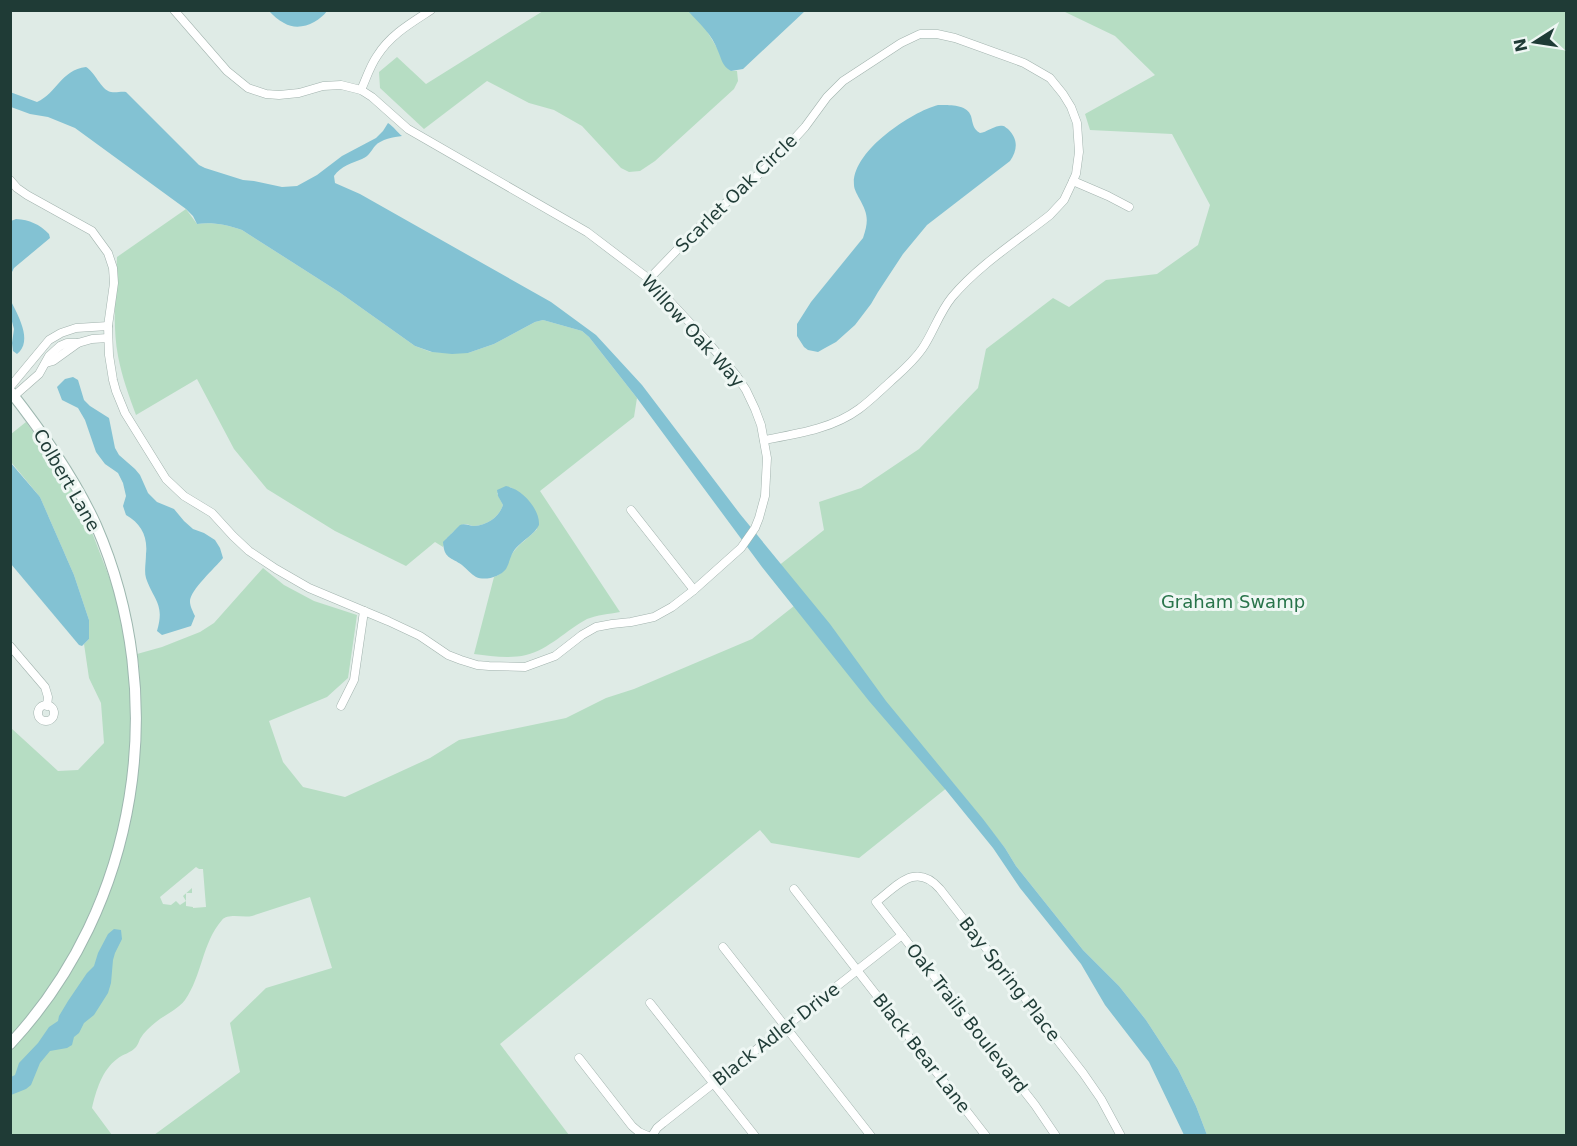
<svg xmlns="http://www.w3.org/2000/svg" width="1577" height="1146" viewBox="0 0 1577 1146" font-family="'DejaVu Sans',sans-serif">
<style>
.green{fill:#b6ddc3;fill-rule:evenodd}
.water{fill:#83c2d3}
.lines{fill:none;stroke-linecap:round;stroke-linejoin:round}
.street-casing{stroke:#a2b3ae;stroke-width:9}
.secondary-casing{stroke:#9db7af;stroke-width:12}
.street{stroke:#fff;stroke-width:8}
.secondary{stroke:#fff;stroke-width:10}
.labels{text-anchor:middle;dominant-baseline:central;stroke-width:6;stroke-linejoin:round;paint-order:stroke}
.street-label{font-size:18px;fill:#1f3b36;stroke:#eff7f4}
.park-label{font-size:18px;fill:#28744a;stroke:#eff7f4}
</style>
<rect width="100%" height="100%" fill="#dfebe6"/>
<g class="green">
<path d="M688,10L705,28L731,71H737L738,81L734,89L655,161L640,171L629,172L621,168L582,126L554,110L529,103L487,81L424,129L380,88L379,72L397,57L426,84L543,11Z"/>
<path d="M1063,11H1566V1135H1207L1196,1106L1178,1069L1146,1020L1119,986L1083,950L1016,866L1005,848L953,783L859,858L771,843L760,830L500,1044L569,1135H154L240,1072L230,1023L266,988L332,968L310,897L252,916C243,918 228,913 222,920C202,943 202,976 185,1000C177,1010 166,1014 156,1022C150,1027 144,1032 140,1039C139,1042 138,1044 136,1047C131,1053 123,1054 117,1059C102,1070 96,1091 92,1108L112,1135L11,1136V1050L41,1013L57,990L111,885L130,824L137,779L141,721L139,666L137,654L162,647L200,632L214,623L263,568L284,585L314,601L357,615L348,678L327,697L269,721L283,762L303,787L345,797L430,758L459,740L566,718L606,698L634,689L752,639L794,606L768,574L824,530L819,502L861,488L919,449L978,388L986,349L1053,298L1069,307L1106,280L1157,274L1198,245L1210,205L1172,134L1090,130L1085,114L1155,75L1115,36ZM196,867L199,869H203L206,907L193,908V907L186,906V893H192V888L183,896L186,901L180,905L176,901L171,905L163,904L160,897Z"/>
<path d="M186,209L197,224C213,222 227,225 242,230L339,292L415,346L431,352L468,353L494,344L535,322L543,320L582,331L589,337L637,398L634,417L540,491L620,612C609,614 597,615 587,619C566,630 550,649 526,655C509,659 491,656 474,654L494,577C506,573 506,563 512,554C518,544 529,538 537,529C531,509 530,497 510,487L497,493L503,505C499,517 488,525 474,526C471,526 468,524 465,524C460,524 447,538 444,542L443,547L435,542L406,566L335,531L267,489L234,449L197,379L136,415C129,396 122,377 118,356C112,324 116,290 117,257Z"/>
<path d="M26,422L53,460L74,495L93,535L111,582L127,639L133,728L129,779L111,861L71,958L11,1040V728L58,771L78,770L104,743L101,703L89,678L84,644L89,639V620L74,575L40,497L11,462V434Z"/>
</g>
<g class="water">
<path d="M269,11H327C318,23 299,32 284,23C278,20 273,15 269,11Z"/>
<path d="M688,11H805L743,69L731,71C722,66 722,60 718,51C712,34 699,23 688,11Z"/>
<path d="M86,67C95,72 101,90 111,92C117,93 121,91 126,92L199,165L205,168L243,180L254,181L282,187L297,186L317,175L342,156L376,138L383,131L388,123C394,127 397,132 402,136C394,137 381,139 375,146C371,151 369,156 362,159C352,163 341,166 334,176L335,183L360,194L551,302L596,335L642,385L740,514L830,624L886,701L983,819L1005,848L1016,866L1083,950L1119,986L1146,1020L1178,1069L1196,1106L1207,1135H1184L1149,1062L1105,1005L1081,964L1020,888L993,848L945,789L869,701L762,567L637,398L589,337L582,331L543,320L535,322L494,344L468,353L452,354L432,352L415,346L339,292L242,230C227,225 213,222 197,224L193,216L186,209L75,128L48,117L30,114L11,107L10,92L37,102C57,93 61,70 86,67Z"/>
<path d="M938,105C949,105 967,104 971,116C973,124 973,129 980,133C987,132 992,127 999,126C1004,125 1004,126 1008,129C1018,139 1018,149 1010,161L927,225L903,254L878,292L871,304L855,325L836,342L825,348L818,352L808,350L804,347L797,336V324L811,302L863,238C869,220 868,214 859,198C857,194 854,189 854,185C851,152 911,112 938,105Z"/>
<path d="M16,219C30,220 39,224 49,234L50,238L14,268L11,274V221Z"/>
<path d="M10,299C17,314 34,341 17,354L13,351L12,343L14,329L11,318Z"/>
<path d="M73,377L78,380L84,400L90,406L109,418L115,448L119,455L135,469L140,475L148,493L157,502L174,509L184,521L193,529L204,533L215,540L220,548L223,558C215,568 189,591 190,602C190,606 193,612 195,616L191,626L162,635L157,631C165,604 154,601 146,578C144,571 146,562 146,554C148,537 141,523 126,515L123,506L126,496L123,483L118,473L105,464L96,452L85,420L78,408L62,400L57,387L65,379Z"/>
<path d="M10,462L40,497L74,575L89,620V639L82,646L79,645L11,564Z"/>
<path d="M506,486C522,489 540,509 539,525C534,535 523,540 516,548C510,555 510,562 506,569C500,577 485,581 476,577C471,574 467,569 462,565C451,557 444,559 443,542C445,540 459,526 460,525C465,523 469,526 474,526C488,525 499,517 503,505L498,496L497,490Z"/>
<path d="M114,929L121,930L122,939L115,953L113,960L111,983L108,993L94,1015L84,1023L79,1033L74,1037L72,1045L67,1048L50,1051L40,1063L31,1085L26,1089L11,1095V1077L15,1075L19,1063L38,1043L49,1027L58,1021L59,1016L68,1001L87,973L94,966L98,953L108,934Z"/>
</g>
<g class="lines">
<defs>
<g id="street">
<path d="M361,90C366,79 370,66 377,56C390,35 411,23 431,10"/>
<path d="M10,180L17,188L27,195L92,231L108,253L113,268L114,283L108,326L109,355L113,380L116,391L125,413L166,479L184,496L212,513L233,536L249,551L276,569L309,588L388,621L420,636L448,655L461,660L477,665L489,666L525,667L555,656L582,635L596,627L612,624L631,622L654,617L672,607L694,590L741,548L755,528L759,518L765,496L767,458L761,425L755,409L746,390L736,375L705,339L649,279L587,232L408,129L372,97L361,90L341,85L323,86L299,93L279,95L266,94L248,88L227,71L174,10"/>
<path d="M1073,181L1108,196L1129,207"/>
<path d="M649,279L705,221L775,160L805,127L827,97L843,81L901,43L920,34H937L955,38L1024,63L1050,78L1063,94L1071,107L1077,123L1079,152L1076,174L1072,183L1064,200L1050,215C1017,241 979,265 952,297C939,313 933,333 922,349C913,362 902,371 890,382C880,391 870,401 859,409C832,429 796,434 764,440"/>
<path d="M46,363L53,361L78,343"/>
<path d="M10,387L49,340L61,333L76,328L108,326"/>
<path d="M14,396L39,374L49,356L60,346L67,343H78L92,339L108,338"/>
<path d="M631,510L694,590"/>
<path d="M10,646L45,687L48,697L47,706"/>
<circle cx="46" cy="713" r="8"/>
<path d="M341,706L354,680L364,611"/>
<path d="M794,889L986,1136"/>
<path d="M723,947L871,1136"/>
<path d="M650,1003L755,1136"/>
<path d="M579,1058L632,1126L639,1132L648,1136"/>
<path d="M652,1136L657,1128L663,1123L902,935"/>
<path d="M1056,1136L1035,1105L876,902C897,886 916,861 940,889L1083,1073L1101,1099L1121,1136"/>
</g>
<path id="secondary" d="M10,391C43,433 74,477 96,525C171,697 139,906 10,1044"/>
</defs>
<use href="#street" class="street-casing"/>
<use href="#secondary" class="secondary-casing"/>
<use href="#street" class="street"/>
<use href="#secondary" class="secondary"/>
</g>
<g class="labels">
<g class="street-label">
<text transform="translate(736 193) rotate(-44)">Scarlet Oak Circle</text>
<text transform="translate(693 331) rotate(48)">Willow Oak Way</text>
<text transform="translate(67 480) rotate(60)">Colbert Lane</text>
<text transform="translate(1010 979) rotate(52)">Bay Spring Place</text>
<text transform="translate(967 1018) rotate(52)">Oak Trails Boulevard</text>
<text transform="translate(776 1034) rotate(-38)">Black Adler Drive</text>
<text transform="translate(922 1053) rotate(52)">Black Bear Lane</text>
</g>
<g class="park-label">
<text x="1233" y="601">Graham Swamp</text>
</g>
</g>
<rect width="1577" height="1146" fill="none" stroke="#1f3b36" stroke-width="24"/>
<g transform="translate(1535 42) rotate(258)" stroke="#eff7f4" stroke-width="4.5" paint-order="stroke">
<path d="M0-4.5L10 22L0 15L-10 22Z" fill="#1f3b36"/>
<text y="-9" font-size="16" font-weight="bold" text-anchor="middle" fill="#1f3b36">N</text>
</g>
</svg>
